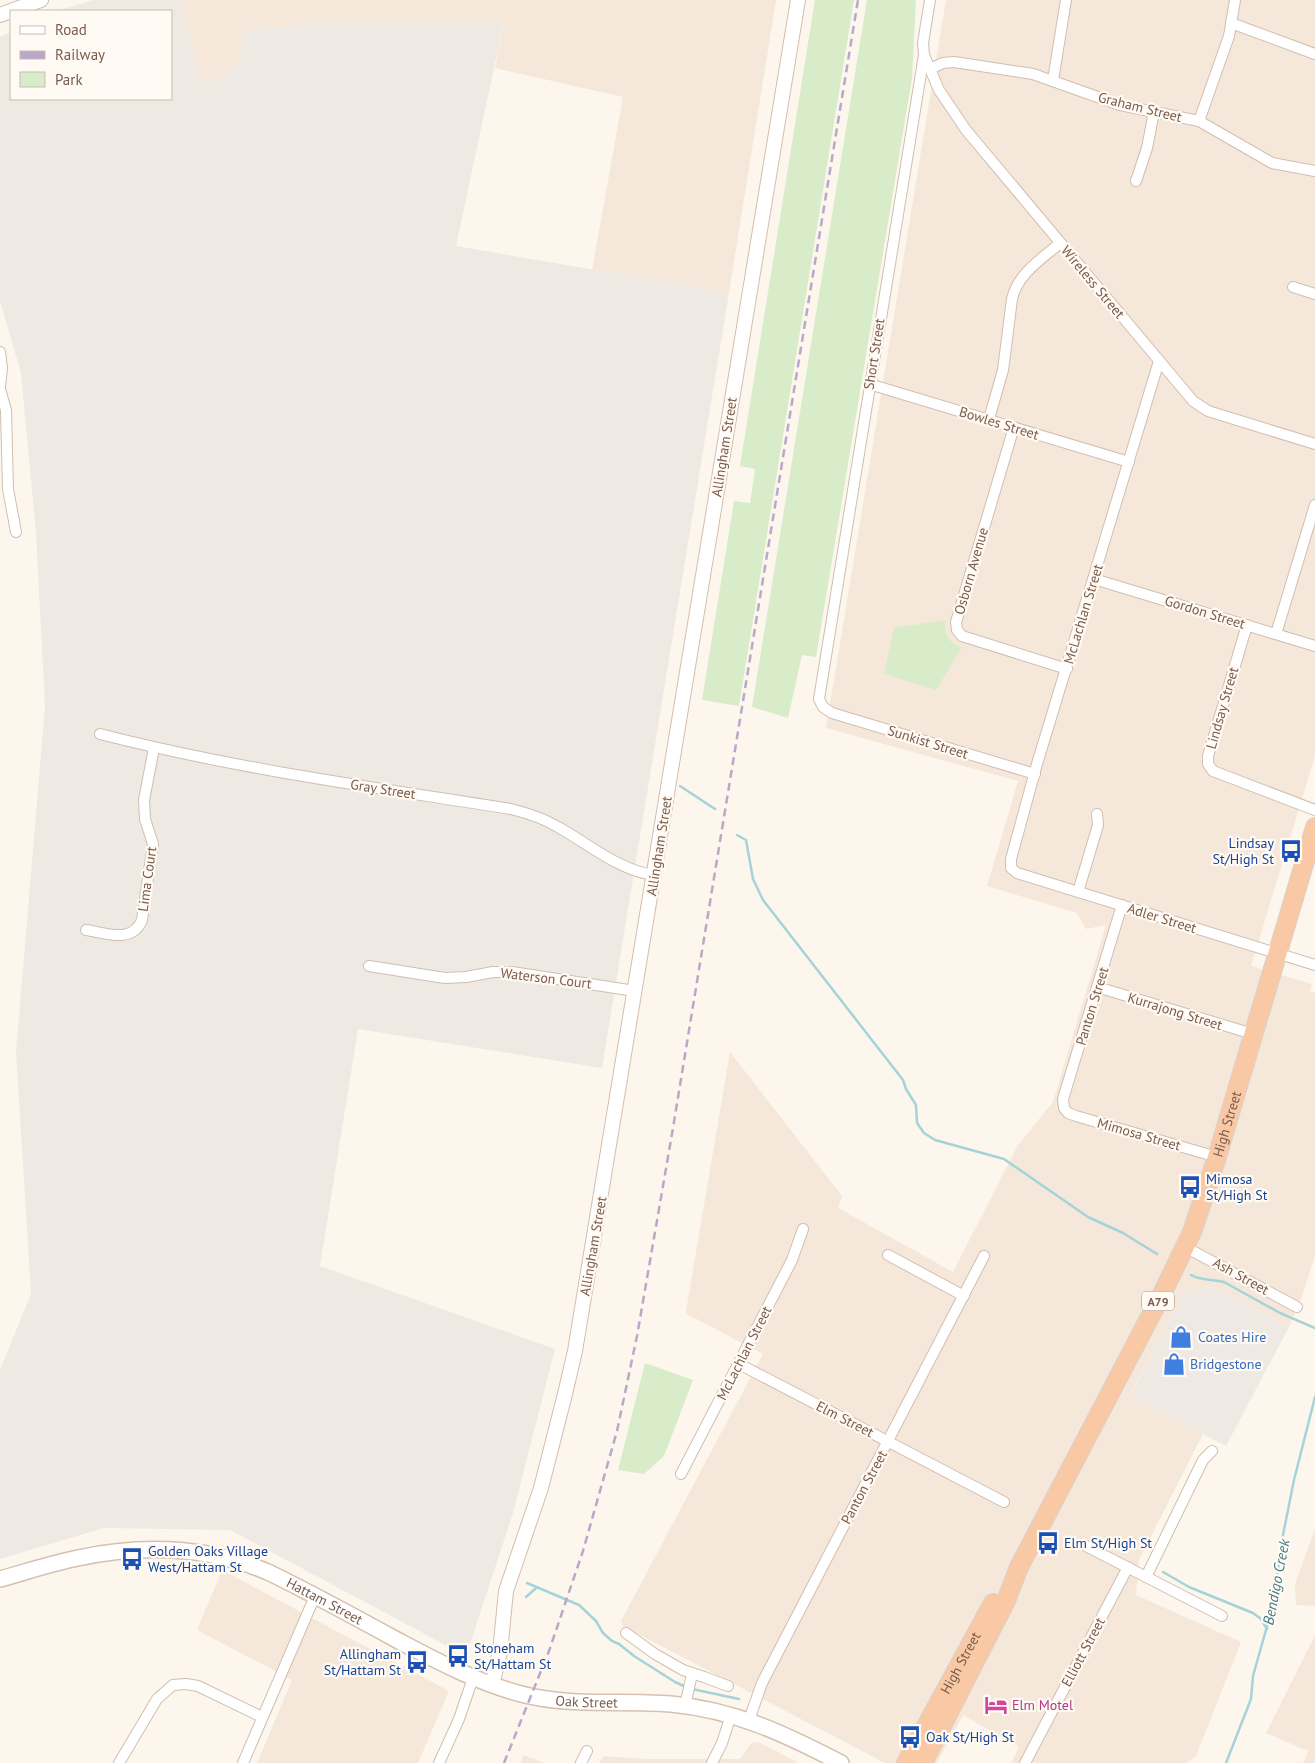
<svg xmlns="http://www.w3.org/2000/svg" width="1315" height="1763" viewBox="0 0 1315 1763" font-family="'PT Sans',sans-serif">
<style>
.residential{fill:#f5e8da}
.industrial{fill:#efe9e4}
.green{fill:#d8ecc9}
.lines{fill:none;stroke-linecap:round;stroke-linejoin:round}
.stream{stroke:#a5d3da;stroke-width:2.5}
.minor-casing{stroke:#d1beb0;stroke-width:12}
.tertiary-casing{stroke:#d1beb0;stroke-width:16}
.secondary-casing{stroke:#d6c0b0;stroke-width:18}
.trunk-casing{stroke:#dad1cd;stroke-width:20}
.minor{stroke:#fff;stroke-width:10}
.tertiary{stroke:#fff;stroke-width:14}
.secondary{stroke:#fff;stroke-width:15}
.trunk{stroke:#f9c8a4;stroke-width:18}
.rail{stroke:#b9a8c9;stroke-width:2.5;stroke-dasharray:8 5;stroke-linecap:butt}
.labels{text-anchor:middle;dominant-baseline:central;stroke-width:4.5;stroke-linejoin:round;paint-order:stroke}
.shield{fill:#fffaf3;stroke:#a28b7f;stroke-width:1}
.shield-label{font-size:12px;font-weight:bold;fill:#7a5c4d}
.street-label{font-size:14px;fill:#7a5c4d;stroke:#fffaf3}
.transit-label{font-size:14px;fill:#164399;stroke:#fffaf3;text-anchor:start}
.shop-label{font-size:14px;fill:#366cbe;stroke:#fffaf3;text-anchor:start}
.hotel-label{font-size:14px;fill:#b23c85;stroke:#fffaf3;text-anchor:start}
.water-label{font-size:15px;font-style:italic;fill:#437c86;stroke:#fffaf3}
</style>
<rect width="100%" height="100%" fill="#fdf6ec"/>
<g class="residential">
<path d="M179,0H776L729,293L592,270L623,97L495,68L504,21H344L243,31L240,63L201,88Z"/>
<path d="M946,0H1315V756L1251,966L1312,984L1310,991L1315,993V1256L1301,1299L1289,1327L1213,1287L1185,1291L1130,1395L1203,1434L1139,1560L1136,1595L1241,1642L1196,1756L1187,1763H1011L1019,1747L963,1715L937,1763H885L623,1626L621,1621L763,1354L687,1314L686,1311L730,1052L842,1196L838,1208L953,1272L1018,1145L1053,1102L1106,925L1086,929L1077,913L987,886L1018,781L826,728Z"/>
<path d="M1315,1529V1606L1296,1605L1295,1584Z"/>
<path d="M222,1570L449,1691L418,1763H257L292,1680L197,1630Z"/>
<path d="M1315,1635V1763H1303L1308,1751L1266,1733Z"/>
<path d="M759,1742L798,1763H599L604,1756L646,1759H740L751,1743Z"/>
<path d="M524,1755L544,1763H520Z"/>
</g>
<g class="industrial">
<path d="M94,0H179L202,87L240,63L242,31L344,21H504L456,246L729,293L602,1068L358,1029L320,1266L555,1349L513,1513L470,1644L455,1650L230,1530L104,1528L0,1559V1370L31,1294L16,1052L45,706L36,534L21,373L0,301V37L11,32V99H171V11H56Z"/>
<path d="M1213,1287L1289,1327L1226,1446L1130,1396L1185,1291Z"/>
</g>
<g class="green">
<path d="M815,0H854L739,706L702,700L734,501L750,503L755,469L740,466Z"/>
<path d="M867,0H916L912,78L816,657L802,655L788,718L752,707Z"/>
<path d="M945,620C945,635 948,643 962,647L936,690L884,674L894,628Z"/>
<path d="M645,1363L693,1380L664,1456L644,1474L618,1470Z"/>
</g>
<g class="lines">
<g class="stream">
<path d="M680,786L715,809"/>
<path d="M737,835L746,840L753,879L763,900L903,1080L906,1089L916,1105L917,1123L924,1133L935,1140L1004,1159L1088,1217L1123,1233L1157,1254"/>
<path d="M1191,1275C1201,1281 1213,1279 1224,1282L1280,1313L1315,1328"/>
<path d="M1163,1572L1189,1587L1253,1613L1261,1619L1267,1629"/>
<path d="M527,1583L579,1605L596,1621L603,1633L612,1641L619,1644L634,1656L675,1682L686,1687"/>
<path d="M526,1597L536,1588"/>
<path d="M692,1689L739,1699"/>
<path d="M1226,1763L1251,1699L1253,1676L1275,1598L1281,1545L1294,1480L1315,1397"/>
</g>
<defs>
<g id="minor">
<path d="M930,0L923,43L924,55L819,699L823,707L832,713L1035,774"/>
<path d="M1231,23L1315,54"/>
<path d="M924,55L939,90L966,130L1193,401L1208,411L1315,444"/>
<path d="M930,69L943,63L954,62L1033,74L1120,105L1199,121L1272,163L1315,171"/>
<path d="M1053,80L1066,0"/>
<path d="M1199,121L1229,36L1235,0"/>
<path d="M1136,181L1147,148L1154,112"/>
<path d="M1293,287L1315,294"/>
<path d="M0,352L2,368L0,387"/>
<path d="M1159,361L1037,764L1011,859V868L1017,873L1315,965"/>
<path d="M869,384L1129,462"/>
<path d="M0,389L6,410L8,489L16,532"/>
<path d="M989,419L1003,370L1012,299C1018,273 1042,259 1060,243"/>
<path d="M1014,427L956,622L957,630L962,636L1067,669"/>
<path d="M1094,579L1315,646"/>
<path d="M1247,625L1208,756V764L1213,771L1315,810"/>
<path d="M1276,634L1315,505"/>
<path d="M100,734C236,769 373,787 511,809C527,813 543,818 558,827C589,844 618,870 654,875"/>
<path d="M1078,892L1098,825L1097,814"/>
<path d="M1122,905L1063,1099L1064,1108L1068,1113L1076,1116L1217,1157"/>
<path d="M86,930C106,933 132,944 142,920L153,844L145,819L144,800L154,748"/>
<path d="M369,966L445,978L466,977L493,972H512L635,991"/>
<path d="M1097,987L1253,1034"/>
<path d="M1185,1247L1297,1307"/>
<path d="M888,1255L964,1296"/>
<path d="M739,1364L1004,1502"/>
<path d="M681,1474L792,1260L803,1229"/>
<path d="M1086,1546L1222,1616"/>
<path d="M1146,1577L1203,1460L1212,1451"/>
<path d="M626,1633L655,1654L683,1670L704,1677L728,1686"/>
<path d="M685,1706L692,1674"/>
<path d="M749,1720L762,1683L984,1256"/>
<path d="M119,1763L157,1699L173,1685L186,1684L198,1686L262,1717"/>
<path d="M243,1763L315,1596"/>
<path d="M439,1763L459,1719L473,1678"/>
<path d="M581,1763L587,1751"/>
<path d="M712,1763L722,1743L731,1715"/>
<path d="M1025,1763L1128,1567"/>
</g>
<g id="tertiary">
<path d="M0,15L41,0"/>
<path d="M492,1685L500,1652L506,1591L541,1488L565,1394L575,1351L798,0"/>
</g>
<g id="secondary">
<path id="s1" d="M0,1579C26,1572 52,1563 78,1558C144,1544 208,1546 270,1573C313,1594 355,1617 397,1640C437,1661 476,1682 521,1694C571,1707 621,1700 671,1704C735,1710 785,1734 841,1763"/>
</g>
<g id="trunk">
<path id="s2" d="M906,1763L993,1603"/>
<path id="s3" d="M923,1763L1006,1601L1019,1567L1162,1294L1192,1232L1217,1157L1315,827"/>
</g>
</defs>
<use href="#minor" class="minor-casing"/>
<use href="#tertiary" class="tertiary-casing"/>
<use href="#secondary" class="secondary-casing"/>
<use href="#trunk" class="trunk-casing"/>
<use href="#minor" class="minor"/>
<use href="#tertiary" class="tertiary"/>
<use href="#secondary" class="secondary"/>
<use href="#trunk" class="trunk"/>
<path class="rail" d="M504,1763L549,1651L583,1551L617,1431L637,1336L672,1134L858,0"/>
</g>
<defs>
<symbol id="bus-bare" viewBox="-9 -9 18 18"><path d="M-5-6H5V4H4V6H2V4H-2V6H-4V4H-5ZM-3.5-4V0h7V-4ZM-3.5 1.2v1.5H-2V1.2ZM2 1.2v1.5H3.5V1.2Z" fill="#1a4fb4" stroke="#fffaf3" stroke-width="2.5" paint-order="stroke"/></symbol>
<symbol id="shop-bare" viewBox="-9 -9 18 18"><path d="M-5-2.5h2.3a2.7 3.5 0 0 1 5.4 0H5L5.5 6h-11ZM-1.5-2.5h3a1.5 2.3 0 0 0-3 0Z" fill="#3f7fe0" stroke="#fffaf3" stroke-width="2.5" paint-order="stroke"/></symbol>
<symbol id="hotel-bare" viewBox="-9 -9 18 18"><path d="M-6-4.5h1.5V1H6V5H4.5V3h-9V5H-6ZM-4 0a1.8 1.8 0 1 1 3.6 0ZM.5 0V-2.5h3Q6-2.5 6 0Z" fill="#d1479c" stroke="#fffaf3" stroke-width="2.5" paint-order="stroke"/></symbol>
</defs>
<g fill-rule="evenodd">
<use href="#bus-bare" x="1275" y="835" width="32" height="32"/>
<use href="#bus-bare" x="1174" y="1171" width="32" height="32"/>
<use href="#shop-bare" x="1165" y="1321" width="32" height="32"/>
<use href="#shop-bare" x="1158" y="1348" width="32" height="32"/>
<use href="#bus-bare" x="1032" y="1527" width="32" height="32"/>
<use href="#bus-bare" x="116" y="1543" width="32" height="32"/>
<use href="#bus-bare" x="442" y="1640" width="32" height="32"/>
<use href="#bus-bare" x="401" y="1646" width="32" height="32"/>
<use href="#hotel-bare" x="980" y="1689" width="32" height="32"/>
<use href="#bus-bare" x="894" y="1721" width="32" height="32"/>
</g>
<g class="labels">
<rect class="shield" x="1142" y="1291.5" width="32" height="19" rx="4"/>
<g class="shield-label">
<text x="1158" y="1301">A79</text>
</g>
<g class="street-label">
<text transform="translate(1140 107) rotate(14)">Graham Street</text>
<text transform="translate(1093 282) rotate(50)">Wireless Street</text>
<text transform="translate(874 354) rotate(-81)">Short Street</text>
<text transform="translate(999 423) rotate(17)">Bowles Street</text>
<text transform="translate(724 447) rotate(-81)">Allingham Street</text>
<text transform="translate(971 571) rotate(-74)">Osborn Avenue</text>
<text transform="translate(1205 612) rotate(17)">Gordon Street</text>
<text transform="translate(1083 614) rotate(-73)">McLachlan Street</text>
<text transform="translate(1222 708) rotate(-74)">Lindsay Street</text>
<text transform="translate(928 742) rotate(17)">Sunkist Street</text>
<text transform="translate(383 789) rotate(9)">Gray Street</text>
<text transform="translate(659 846) rotate(-81)">Allingham Street</text>
<text transform="translate(147 879) rotate(-82)">Lima Court</text>
<text transform="translate(1162 918) rotate(17)">Adler Street</text>
<text transform="translate(546 978) rotate(7)">Waterson Court</text>
<text transform="translate(1092 1006) rotate(-73)">Panton Street</text>
<text transform="translate(1175 1011) rotate(17)">Kurrajong Street</text>
<text stroke="none"><textPath href="#s3" startOffset="709">High Street</textPath></text>
<text transform="translate(1139 1134) rotate(16)">Mimosa Street</text>
<text transform="translate(593 1246) rotate(-80)">Allingham Street</text>
<text transform="translate(1241 1276) rotate(29)">Ash Street</text>
<text transform="translate(744 1353) rotate(-63)">McLachlan Street</text>
<text transform="translate(845 1419) rotate(27)">Elm Street</text>
<text transform="translate(864 1487) rotate(-62)">Panton Street</text>
<text stroke="none"><textPath href="#s1" startOffset="338">Hattam Street</textPath></text>
<text transform="translate(1083 1652) rotate(-62)">Elliott Street</text>
<text stroke="none"><textPath href="#s2" startOffset="114">High Street</textPath></text>
<text stroke="none"><textPath href="#s1" startOffset="622">Oak Street</textPath></text>
</g>
<g class="transit-label">
<text x="1274" y="843" text-anchor="end">Lindsay<tspan x="1274" dy="16">St/High St</tspan></text>
<text x="1206" y="1179">Mimosa<tspan x="1206" dy="16">St/High St</tspan></text>
<text x="1064" y="1543">Elm St/High St</text>
<text x="148" y="1551">Golden Oaks Village<tspan x="148" dy="16">West/Hattam St</tspan></text>
<text x="474" y="1648">Stoneham<tspan x="474" dy="16">St/Hattam St</tspan></text>
<text x="401" y="1654" text-anchor="end">Allingham<tspan x="401" dy="16">St/Hattam St</tspan></text>
<text x="926" y="1737">Oak St/High St</text>
</g>
<g class="shop-label">
<text x="1198" y="1337">Coates Hire</text>
<text x="1190" y="1364">Bridgestone</text>
</g>
<g class="hotel-label">
<text x="1012" y="1705">Elm Motel</text>
</g>
<g class="water-label">
<text transform="translate(1276 1582) rotate(-79)">Bendigo Creek</text>
</g>
</g>
<rect x="10" y="10" width="162" height="90" fill="#fffaf3" stroke="#cabbb1"/>
<rect x="20" y="26" width="25" height="8" fill="#ffffff" stroke="#cabbb1"/>
<text x="55" y="35" font-size="15" fill="#7a5c4d">Road</text>
<rect x="20" y="51" width="25" height="8" fill="#b9a8c9" stroke="#cabbb1"/>
<text x="55" y="60" font-size="15" fill="#7a5c4d">Railway</text>
<rect x="20" y="72" width="25" height="15" fill="#d8ecc9" stroke="#cabbb1"/>
<text x="55" y="85" font-size="15" fill="#7a5c4d">Park</text>
</svg>
